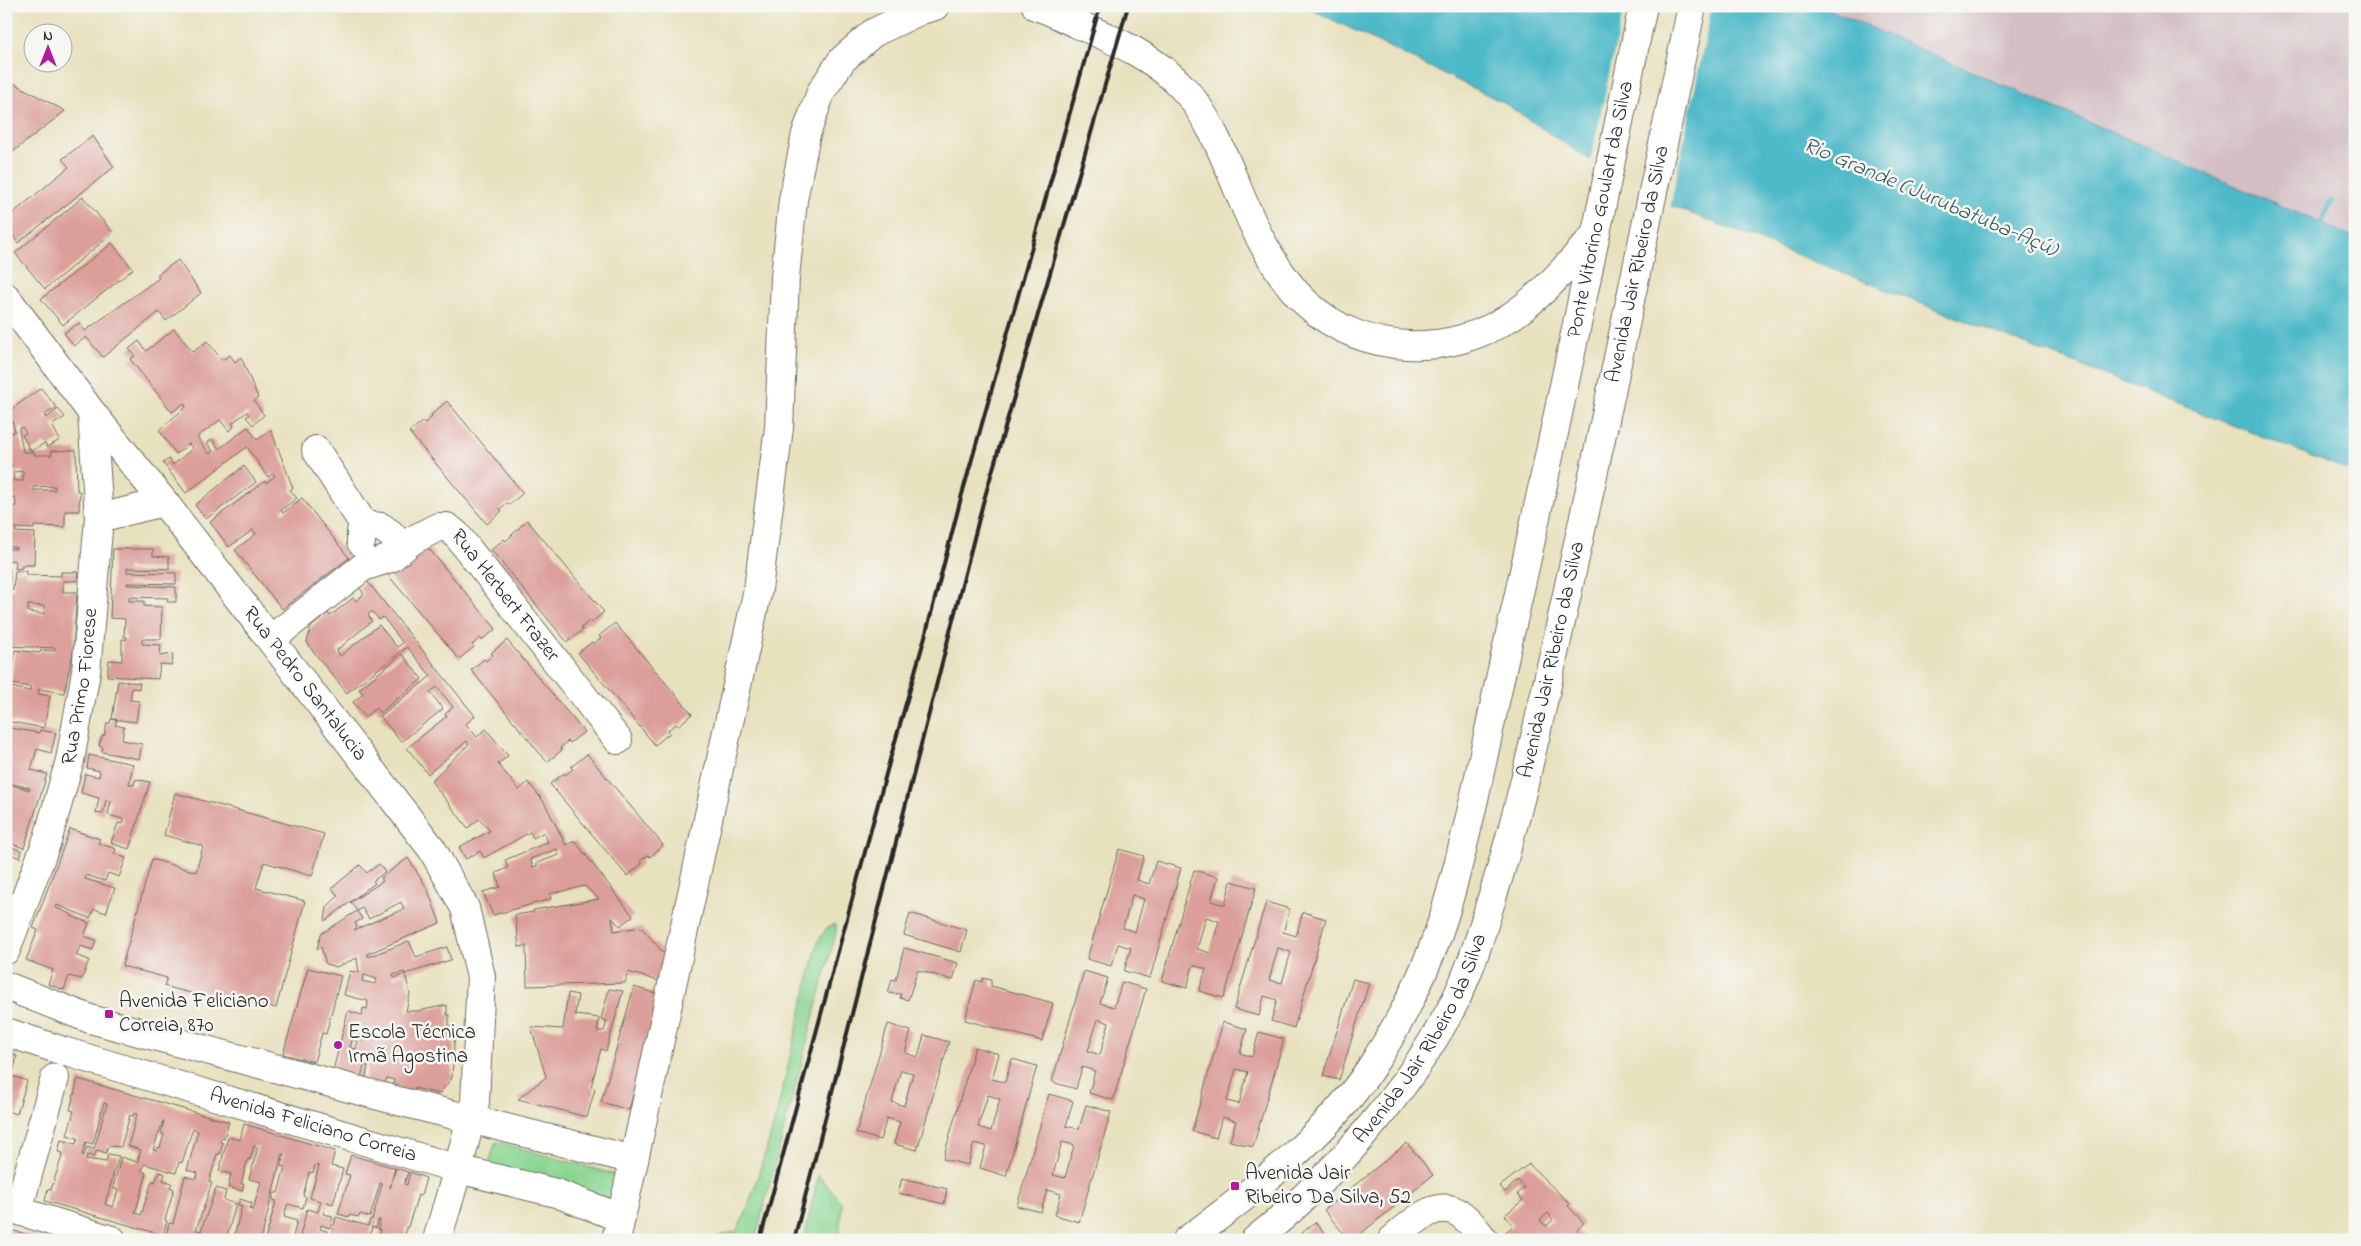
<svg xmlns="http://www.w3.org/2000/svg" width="2361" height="1246" viewBox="0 0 2361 1246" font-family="'Indie Flower',sans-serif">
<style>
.industrial{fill:#d2bec3}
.green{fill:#8ad591;stroke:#5a805e}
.water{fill:#4db9c9;stroke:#3c727a}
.pier{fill:#e8e1be}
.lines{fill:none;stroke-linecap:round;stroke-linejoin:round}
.stream{stroke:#4db9c9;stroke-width:6}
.building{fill:#dc9e9a;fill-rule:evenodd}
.minor-casing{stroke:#6d6b5e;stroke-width:30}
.major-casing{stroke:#6d6b5e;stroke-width:30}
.minor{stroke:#fff;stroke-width:28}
.major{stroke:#fff;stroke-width:28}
.rail{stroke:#2b2b2b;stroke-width:4}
.poi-dot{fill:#b5179e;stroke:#f6f6f2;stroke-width:2}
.labels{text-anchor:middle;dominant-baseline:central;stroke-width:5;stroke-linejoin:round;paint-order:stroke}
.street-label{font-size:21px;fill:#2b2b2b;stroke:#f6f6f2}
.poi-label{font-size:21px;fill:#2b2b2b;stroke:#f6f6f2;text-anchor:start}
.water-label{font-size:22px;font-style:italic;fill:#375d62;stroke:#f6f6f2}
</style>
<rect width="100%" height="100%" fill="#f6f6f2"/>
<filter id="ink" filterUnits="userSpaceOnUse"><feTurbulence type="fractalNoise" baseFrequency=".02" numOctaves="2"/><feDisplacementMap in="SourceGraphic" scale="10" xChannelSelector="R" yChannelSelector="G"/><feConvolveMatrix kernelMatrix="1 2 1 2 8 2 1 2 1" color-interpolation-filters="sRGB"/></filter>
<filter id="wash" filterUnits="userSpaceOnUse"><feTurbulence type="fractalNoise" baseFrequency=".0096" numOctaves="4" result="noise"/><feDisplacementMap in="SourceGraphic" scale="20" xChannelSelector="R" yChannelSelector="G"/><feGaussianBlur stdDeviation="1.12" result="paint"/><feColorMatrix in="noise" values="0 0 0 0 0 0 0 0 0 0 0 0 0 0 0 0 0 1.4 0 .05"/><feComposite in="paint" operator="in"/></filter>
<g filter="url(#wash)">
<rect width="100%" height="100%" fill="#e8e1be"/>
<path class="industrial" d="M1821,6H2355V238Z"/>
<g class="green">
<path d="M833,925H836V932L755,1240H706L736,1231L746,1213L773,1128L818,941L827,928Z"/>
<path d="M498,1142L620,1176L611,1202L488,1168L495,1143Z"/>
<path d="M818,1175L842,1203L839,1240H804Z"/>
</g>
<path class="water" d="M1304,6H1821L2355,238V473L1641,194L1504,103Z"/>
<path class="pier" d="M1624,6H1712L1670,208L1640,196L1590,163Z"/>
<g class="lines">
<g class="stream">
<path d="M2355,149V148"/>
<path d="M2318,230L2331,201"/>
</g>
</g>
<g id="blocks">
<g class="building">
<path d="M6,79L65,111L6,157Z"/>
<path d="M93,136L114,167L18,243L6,226V219L69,167L62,159Z"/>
<path d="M83,197L113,233L45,289L15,253Z"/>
<path d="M112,243L133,269L63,325L41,299Z"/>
<path d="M178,260L201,293L166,321L159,312L103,357L86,337L74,346L64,333L79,323L85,331L159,278L157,275Z"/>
<path d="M174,329L193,352L207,341L222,360L230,355L235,362L241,357L258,398L254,401L264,415L253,425L246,417L249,415L247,412L232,423L234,427L229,431L220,420L197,437L209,454L213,451L207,443L212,439L219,449L248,427L257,440L271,430L293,488L290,490L297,498L281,510L283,513L302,498L349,558L282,609L235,550L256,534L253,530L229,547L210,522L265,481L266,483L275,476L273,473L268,477L247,447L186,493L163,463L169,459L173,465L193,448L189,444L176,454L159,430L186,407L184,403L172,412L130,359L135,356L129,349L139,341L146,351Z"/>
<path d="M41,388L57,408L44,415L46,418L58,409L65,417L52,425L60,440L47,447L45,443L31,451L22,435L26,433L22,427L19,429L23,452H34V455H52L51,451L76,450L77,491H80L79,511H65V527L34,526V529L16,528V532L35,533L34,565H22V568L15,569L16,561L6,560V549H16V547H6V507L16,506L15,497L6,498V465H12L6,464V436L15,431L9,411ZM23,471V481H14L13,472ZM55,486V490H33V487Z"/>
<path d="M447,401L523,493L509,505L507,503L500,509L502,511L487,524L409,432L423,421L425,423L432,417L431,415Z"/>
<path d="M244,466L256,482L206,519L195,505Z"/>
<path d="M527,520L604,612L591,623L589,621L581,628L583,630L567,642L491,550L504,539L506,541Z"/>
<path d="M419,537L496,629L482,640L480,638L472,645L474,647L459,659L382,568Z"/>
<path d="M113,549H153V556L169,557V569L127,568V572L176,573V584L127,583V585L176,587V602H167L168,598L129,597V601H144V606L162,607L161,639H142V644L161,645L160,656L173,654L172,665L160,664L158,679L107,676L109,660L122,661V639L126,640L127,637H124L125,619L110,618Z"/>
<path d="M6,569H10V590H13L15,571H26V575L61,576V572H78L77,581H63V592H77L73,653L64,693L39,689L38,694L50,696L44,728L6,721L10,687L30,691L31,687L11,684L15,650L40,653L41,650L55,651V648L6,646V627L8,628L9,622H6ZM28,605L45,606L44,614L28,612Z"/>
<path d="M367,581L475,716L466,724L477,737L486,729L508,756L498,764L519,790L528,782L544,802L566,845L575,841L633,916L620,926L612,918L614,931L641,927L666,956L659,981L628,972L625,983L527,986L526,946L519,947L515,915L534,912L533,910L599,899L585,886L550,894L551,899L493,915L483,892L500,887L496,873L508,868L505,860L548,842L544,832L533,838L530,832L484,858L480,851L466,859L459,847L490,831L479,819L468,828L431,781L469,744L467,741L428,774L407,748L447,716L445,714L453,707L437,687L430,692L443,709L401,742L380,716L431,676L407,647L347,693L312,650L307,642L311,627L328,613L330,616L353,598L356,601L364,594L359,587ZM372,611L379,620L383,617L403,643L397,647L379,625L340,656L337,650L372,621L368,615ZM557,849L559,855L537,863V866L533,867L530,859Z"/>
<path d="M615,623L692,714L678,726L676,724L668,730L670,733L655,745L578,653L592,642L594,644L601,638L599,636Z"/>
<path d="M507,640L584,732L570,743L568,741L560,748L562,750L547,762L471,670L484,659L486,661L493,655L491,653Z"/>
<path d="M402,654L422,679L380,713L376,708L365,717L353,702L363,694L359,689Z"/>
<path d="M118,681L140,683L139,689L132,688L130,700L139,701L136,722L112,719Z"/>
<path d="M111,719L117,720L115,725L124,727L122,740L142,744L139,759L102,752L103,747L99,746L102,736H104L107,723H110Z"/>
<path d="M10,728L39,733L40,730L56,733L51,753L37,749L31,770L47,774L24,848L6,842V804L9,801L6,800V783L29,790L30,788L6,782V738Z"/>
<path d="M587,754L663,845L650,857L648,855L640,861L642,864L627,876L550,784L564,773L565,775L573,769L571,767Z"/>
<path d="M89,755L133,764L129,784L134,785L136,779L150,782L129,849L111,843L118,823L123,824L124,819L108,815L111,801L106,800L103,814L96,813L99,798L81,793L85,774L99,777L100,771L87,768Z"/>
<path d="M175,793L324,834L312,876L264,862L256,888L305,901L276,1008L227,994L225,1002L164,986L167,978L122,966L152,859L196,872L203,846L164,835Z"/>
<path d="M70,829L100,839L98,843L116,849L114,854L126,858L119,877L108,873L105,881L86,875L85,879L115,888L106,913L94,909L90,918L57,905L56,908L71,914V916L89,923L84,936L96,940L93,950L81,946L76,955L89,960L82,979L69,976L64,990L48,984L53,970L26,960L38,930L33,928Z"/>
<path d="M9,846L22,851L20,858L8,853L6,858V851Z"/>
<path d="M1119,849L1144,856L1137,880L1149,884L1156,861L1181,868L1150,978L1124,971L1131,948L1118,944L1111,966L1087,959ZM1132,895L1144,899L1135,932L1123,928Z"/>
<path d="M408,858L427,888L440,923L367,954L369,957L409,941L416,957L447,947L451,960L405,974L404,972L393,975L394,978L405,974L410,994L406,1011H418L447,1005V1015H449V1028H455L452,1078L439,1094L415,1088L414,1094L392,1088L394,1080L387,1078L384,1086L365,1080L368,1066L364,1065L361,1079L333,1071L348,1011L362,1015L363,1008L367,1009L368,1001L344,995L350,971L359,973L357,958L336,967L326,964L321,947L317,949L321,934L357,911L362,919L355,923L357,927L354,930L404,909L401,902L369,919L362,908L357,911L351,902L383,881L381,878ZM364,975L377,979L375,984L362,981ZM352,1040L358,1041L356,1049L350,1048Z"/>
<path d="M379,864L385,872L373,881L375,883L325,921L327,907L338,896L332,888L360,865L367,873Z"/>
<path d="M1194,870L1218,877L1211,901L1225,905L1231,881L1256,888L1224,998L1199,991L1206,969L1193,965L1187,988L1162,981ZM1206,917L1219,921L1210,953L1197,949Z"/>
<path d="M1266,902L1290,909L1283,932L1296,936L1303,912L1326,919L1294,1028L1271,1021L1277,1000L1264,996L1259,1016L1234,1009ZM1278,948L1291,952L1282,983L1269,980Z"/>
<path d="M910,913L967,930L961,952L904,935Z"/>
<path d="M904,948L958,963L953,980L918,970L908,1000L900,998L901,994L888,993L892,979L896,980Z"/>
<path d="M308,968L341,976L326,1034L322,1033L314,1062L283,1054Z"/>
<path d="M1084,971L1108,978L1100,1003L1114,1007L1122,982L1146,989L1113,1100L1089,1093L1095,1071L1082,1067L1076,1089L1052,1082ZM1098,1019L1109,1023L1100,1055L1088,1051Z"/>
<path d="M983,978L991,980V986L1053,1003L1042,1041L965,1020L976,980L982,982Z"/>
<path d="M1353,979L1369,983L1339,1080L1323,1076Z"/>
<path d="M634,987L661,995L629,1110L601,1102Z"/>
<path d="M609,989L623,991L606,1051L601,1049L591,1087L595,1089L587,1117L518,1099L546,1077L531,1027L563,1029L568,993L578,995L575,1015L599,1018L597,1031H604L607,1021L601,1019Z"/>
<path d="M1223,1022L1247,1029L1240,1053L1252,1057L1259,1032L1284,1039L1253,1147L1230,1141L1236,1121L1222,1117L1216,1138L1192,1131ZM1236,1069L1248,1072L1239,1104L1227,1101Z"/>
<path d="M888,1024L911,1031L905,1053L918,1057L924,1035L949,1042L917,1150L894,1144L900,1122L887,1118L880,1140L856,1133ZM901,1070L913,1073L904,1106L892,1102Z"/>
<path d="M975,1047L999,1054L992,1079L1005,1082L1012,1059L1037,1066L1006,1176L980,1168L986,1146L974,1143L968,1165L943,1159ZM988,1095L1000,1099L991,1131L978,1127Z"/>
<path d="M8,1053L17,1056L12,1076L27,1081L17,1114L6,1111V1060Z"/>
<path d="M78,1079L229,1122L224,1139L221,1138L220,1142L223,1143L220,1154H217L209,1182L212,1183L196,1230L201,1231L216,1188L226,1191L224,1200L236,1204L226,1240H179L166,1236L169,1223L173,1224L185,1176L196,1179L198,1173L187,1170L198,1131L193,1128L182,1163L179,1162L176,1173L144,1164L142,1171L146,1173L145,1180L135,1213L141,1215L152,1181L155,1182L159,1172L165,1174L163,1180L172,1183L170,1187L174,1189L165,1220L167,1221L163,1235L45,1201L48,1189L51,1190L62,1156L63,1153L58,1152L61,1140L76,1144L78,1138L67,1135L74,1111L70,1110ZM104,1103L107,1104L94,1149L87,1147L84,1156L82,1155L86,1142L93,1144ZM134,1113L137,1114L128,1146L141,1150L137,1162L121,1157L113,1188L118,1190L113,1207L105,1204L119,1156L108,1154L106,1162L86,1159L87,1155L94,1157L97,1150L106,1153L108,1146L121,1147L130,1115L133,1116ZM163,1121H164L161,1133L164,1134L160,1148H157L156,1151L153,1150Z"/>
<path d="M1049,1094L1073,1101L1066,1126L1079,1129L1086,1105L1111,1112L1079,1222L1055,1215L1061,1194L1047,1190L1041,1212L1017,1206ZM1062,1142L1074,1145L1065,1178L1053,1175Z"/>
<path d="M244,1124L335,1151L331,1166L343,1169L333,1204L327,1202L323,1214L333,1216L330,1228L321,1225L320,1229L327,1231L325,1240H299L307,1209L318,1212L321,1201L310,1198L319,1166L315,1165L313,1173L309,1172L303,1196L306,1197L303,1208L288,1204L287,1206L284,1217L297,1221L292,1240H265L276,1201L273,1200L274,1193H278L285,1167L281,1166L284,1154H282L261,1240H233L242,1206L238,1205L240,1199L252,1203L250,1209L253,1210L261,1182L249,1179L258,1147L254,1146L250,1160L248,1159L241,1184H244L242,1191L228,1187L231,1174L219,1171L228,1137L240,1140Z"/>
<path d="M1407,1143L1433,1175L1353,1240H1349L1324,1210Z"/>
<path d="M351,1155L395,1168L390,1188L396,1168L408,1172L404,1184L407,1185L410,1172L426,1178L421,1196L418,1195L408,1227H406L405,1240H377L381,1230L378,1229L380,1220H378L376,1228L372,1227L370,1236L375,1237V1240H330L336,1217L368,1226L370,1219L372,1220L382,1184L380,1183L370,1217L360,1214L359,1217L349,1215V1217L338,1214L350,1175L345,1174Z"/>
<path d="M1529,1164L1570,1204L1568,1206L1584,1223L1577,1230L1585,1240H1506L1502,1235L1513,1226L1505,1215L1523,1200L1517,1194L1525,1188L1518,1180L1505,1192L1500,1186ZM1548,1213L1553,1220L1546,1226L1540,1220Z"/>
<path d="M902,1178L947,1189L944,1204L898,1193Z"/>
<path d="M1315,1222L1329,1240H1294Z"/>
<path d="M6,1229L38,1237L44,1240H6Z"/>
</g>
</g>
</g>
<g filter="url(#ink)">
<use href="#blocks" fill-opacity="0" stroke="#6d6b5e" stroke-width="1"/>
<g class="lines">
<defs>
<g id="minor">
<path id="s1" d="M6,297L92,413L164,502L432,849L465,908L481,977L475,1102L458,1169L437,1240"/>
<path d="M316,450L366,528"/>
<path d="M99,518L164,502"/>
<path d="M361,542V532L371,526L381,527L391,534L402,549"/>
<path id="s2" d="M271,639L363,567L391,558L413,540L438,527H447L456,534L618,740"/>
<path id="s3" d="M6,950L48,838L70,760L86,672L99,518L92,413"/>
<path d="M6,986L90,1019L402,1102L634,1160L616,1240"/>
<path id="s4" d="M6,1032L63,1051L458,1169L556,1193L621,1218"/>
<path d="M6,1207L112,1240"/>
<path d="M18,1210L55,1078"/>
<path d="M1392,1240C1411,1224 1438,1195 1463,1216C1471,1222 1478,1232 1484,1240"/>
</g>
<g id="major">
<path d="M1036,6C1050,10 1062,17 1075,23C1114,40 1155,57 1184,89C1220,128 1236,195 1262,242C1274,264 1288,286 1306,303C1363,356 1451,358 1513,315C1545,293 1569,264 1595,235"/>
<path d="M634,1160L758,589L779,428L785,277L793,200L806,134L821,92L842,60L873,33L921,10L935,6"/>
<path id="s5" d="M1187,1240C1250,1194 1328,1134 1370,1069C1400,1024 1428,968 1444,916C1471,825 1488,731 1509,638C1557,428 1599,217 1643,6"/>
<path id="s6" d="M1255,1240C1331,1180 1408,1091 1453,1005C1470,972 1481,934 1492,898C1520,811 1539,720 1559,631C1605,423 1649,215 1692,6"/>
</g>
</defs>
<use href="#minor" class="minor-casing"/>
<use href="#major" class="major-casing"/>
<use href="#minor" class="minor"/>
<use href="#major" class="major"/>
<g class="rail">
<path d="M760,1240L889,763L926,633L961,498L1100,6"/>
<path d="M794,1240L983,503L1128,6"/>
</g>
</g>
</g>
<g class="poi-dot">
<rect x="104" y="1009" width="10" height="10" rx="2.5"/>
<circle cx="338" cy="1045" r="5"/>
<rect x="1230" y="1181" width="10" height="10" rx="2.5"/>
</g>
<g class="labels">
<g class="street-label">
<text stroke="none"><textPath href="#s5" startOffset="1146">Ponte Vitorino Goulart da Silva</textPath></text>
<text stroke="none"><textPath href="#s6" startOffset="1074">Avenida Jair Ribeiro da Silva</textPath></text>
<text stroke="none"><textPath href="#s2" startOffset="302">Rua Herbert Frazer</textPath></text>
<text stroke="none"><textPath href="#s6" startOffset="669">Avenida Jair Ribeiro da Silva</textPath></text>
<text stroke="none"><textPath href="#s1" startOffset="489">Rua Pedro Santalucia</textPath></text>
<text stroke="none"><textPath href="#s3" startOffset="275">Rua Primo Fiorese</textPath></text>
<text stroke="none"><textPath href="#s6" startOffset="264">Avenida Jair Ribeiro da Silva</textPath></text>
<text stroke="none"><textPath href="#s4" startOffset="321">Avenida Feliciano Correia</textPath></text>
</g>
<g class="poi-label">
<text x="119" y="1002">Avenida Feliciano<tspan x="119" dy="24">Correia, 870</tspan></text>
<text x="348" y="1033">Escola Técnica<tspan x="348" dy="24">Irmã Agostina</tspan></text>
<text x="1245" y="1174">Avenida Jair<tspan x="1245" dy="24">Ribeiro Da Silva, 52</tspan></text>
</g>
<g class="water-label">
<text transform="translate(1930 198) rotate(23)">Rio Grande (Jurubatuba-Açú)</text>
</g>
</g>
<rect width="2361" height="1246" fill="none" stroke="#f6f6f2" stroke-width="25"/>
<g transform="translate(48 48)"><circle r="24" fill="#f6f6f2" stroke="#a5a5a2"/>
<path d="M0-4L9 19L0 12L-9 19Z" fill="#b5179e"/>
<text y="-8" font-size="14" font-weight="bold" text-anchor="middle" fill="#2b2b2b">N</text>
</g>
</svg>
